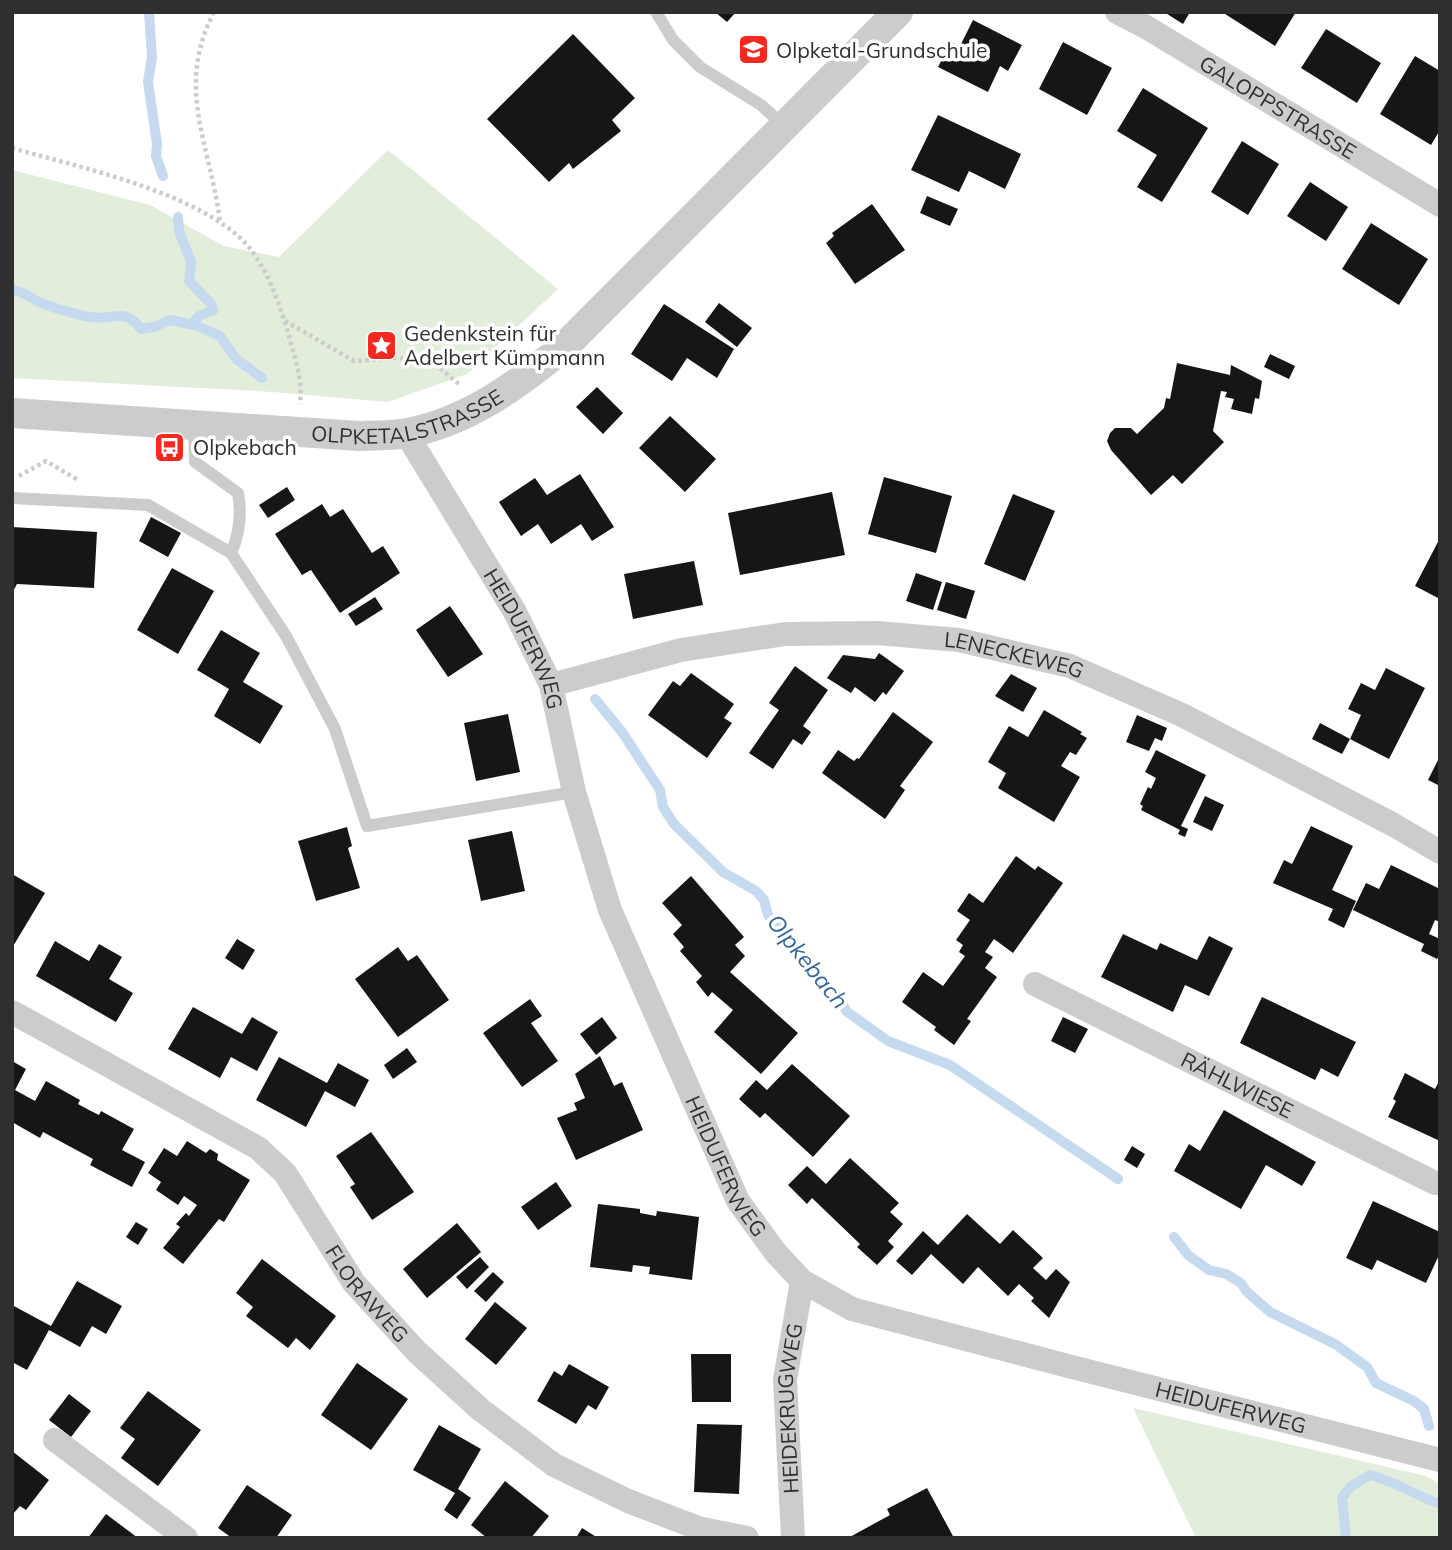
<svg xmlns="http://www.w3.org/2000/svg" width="1452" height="1550" viewBox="0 0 1452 1550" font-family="Mulish,sans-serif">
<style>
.green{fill:#e3eddb}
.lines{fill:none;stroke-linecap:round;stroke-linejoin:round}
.stream{stroke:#c5daef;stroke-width:10}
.building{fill:#161616}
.path{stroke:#ccc;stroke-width:4.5;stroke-dasharray:3.5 3.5;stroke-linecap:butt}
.service{stroke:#ccc;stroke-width:12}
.minor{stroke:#ccc;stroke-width:24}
.tertiary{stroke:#ccc;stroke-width:30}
.labels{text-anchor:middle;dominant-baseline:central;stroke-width:7;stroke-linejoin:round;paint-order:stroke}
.poi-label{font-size:21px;fill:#2f2f2f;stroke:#fff;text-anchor:start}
.street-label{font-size:21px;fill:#2f2f2f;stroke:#fff}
.water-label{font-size:23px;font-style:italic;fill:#346799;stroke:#fff}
</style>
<rect width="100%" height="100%" fill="#fff"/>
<g class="green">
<path d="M388,150L558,289L467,374L388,402L273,392L12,378V170L150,205L224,246L279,257Z"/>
<path d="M1133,1408L1426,1476L1440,1484V1538H1196Z"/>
</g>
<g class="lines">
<g class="stream">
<path d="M149,12L152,57L148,82L157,144L156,156L163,176"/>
<path d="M178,217L179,231L191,262L189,281L211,304L213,310L199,316L195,320L198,326"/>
<path d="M12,289C22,292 29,296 37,301C50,307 77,315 91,317C113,321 124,306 141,329L154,327L170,320L198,326L220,336L236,359L262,378"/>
<path d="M595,699L622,732L660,790L663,807L674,824L723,872L756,891L764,900L768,915L814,970L841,1000L846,1011L888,1041L950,1065L1118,1179"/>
<path d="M1174,1237L1188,1255L1209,1270L1226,1274L1241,1283L1247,1292L1270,1312L1335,1344L1367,1367L1376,1383L1414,1401L1424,1409L1429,1426"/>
<path d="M1346,1538L1342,1498L1350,1487L1370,1475C1395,1481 1416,1496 1440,1504"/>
</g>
</g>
<g class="building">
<path d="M715,12H736L727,22Z"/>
<path d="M1164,12H1190L1183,24Z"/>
<path d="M1222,12H1296L1275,46Z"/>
<path d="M973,20L1022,45L1008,71L1000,66L988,92L938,67L951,42L960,46Z"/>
<path d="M1326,29L1381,63L1357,103L1301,68Z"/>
<path d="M573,34L635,98L612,120L621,131L573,169L569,163L549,182L487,119Z"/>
<path d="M1063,42L1112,68L1087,115L1039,89Z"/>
<path d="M1415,56L1440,71V130L1431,145L1380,114Z"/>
<path d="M1143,88L1208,128L1162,202L1137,187L1157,155L1117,131Z"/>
<path d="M938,115L1021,154L1005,189L969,171L959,192L911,170Z"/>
<path d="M1242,141L1279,164L1248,215L1211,192Z"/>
<path d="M1310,182L1348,207L1326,241L1287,216Z"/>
<path d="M927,196L958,209L950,226L920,213Z"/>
<path d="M872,204L905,250L855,284L826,243L834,236L832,233Z"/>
<path d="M1371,223L1428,259L1399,305L1342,269Z"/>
<path d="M719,303L752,328L737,347L705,322Z"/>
<path d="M664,304L734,349L717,378L687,358L672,381L631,354Z"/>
<path d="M1270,354L1295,366L1289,379L1264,367Z"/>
<path d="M1177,363L1230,375L1231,365L1262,381L1259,399L1255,398L1252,414L1231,409L1234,399L1225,397L1227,392L1221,391L1213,431L1224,442L1182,484L1173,475L1151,495L1111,450L1107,441L1110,433L1115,428H1131L1137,434L1164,408L1166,398L1170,399Z"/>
<path d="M597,387L623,413L603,434L576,407Z"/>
<path d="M670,416L716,459L685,492L639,448Z"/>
<path d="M580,474L614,527L592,541L581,524L551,544L538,524L521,536L499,502L535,478L547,495Z"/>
<path d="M884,477L952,496L936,553L868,534Z"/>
<path d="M287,487L295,500L268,518L259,505Z"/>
<path d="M832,492L845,555L740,575L728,513Z"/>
<path d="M1013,494L1055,511L1025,581L984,564Z"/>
<path d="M322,504L330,517L343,509L372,553L383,546L400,573L340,613L311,570L302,575L275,534Z"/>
<path d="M151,517L181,533L168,557L139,541Z"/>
<path d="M12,527L97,532L94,588L17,584L12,593Z"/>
<path d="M1440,538V599L1415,586Z"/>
<path d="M694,561L703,605L633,619L624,574Z"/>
<path d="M172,568L214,591L178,654L137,630Z"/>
<path d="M916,573L942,582L933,610L906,601Z"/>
<path d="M946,582L975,591L966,619L937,610Z"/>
<path d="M375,597L383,609L356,626L348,614Z"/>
<path d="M450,606L483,654L448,677L416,630Z"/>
<path d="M221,630L260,653L243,682L283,706L260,744L214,716L229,689L197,670Z"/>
<path d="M879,653L904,671L886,695L883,692L875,702L855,687L851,693L827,678L843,655L875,659Z"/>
<path d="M795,666L828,690L803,726L811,732L802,745L793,739L773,769L749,753L779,710L769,703Z"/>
<path d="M1386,668L1425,688L1389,759L1350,739L1361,715L1348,709L1361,683L1375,690Z"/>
<path d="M691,673L734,704L724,718L732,723L707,758L648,715L673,681L680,686Z"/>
<path d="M1011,674L1037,688L1023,712L995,696Z"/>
<path d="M1044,710L1082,732L1080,734L1087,738L1076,755L1070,752L1061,766L1080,777L1054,822L998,788L1006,773L988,762L1009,726L1028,737Z"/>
<path d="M893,712L933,742L900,786L905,790L885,819L822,773L838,750L854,761L857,758L859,759Z"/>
<path d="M508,714L520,772L476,781L464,723Z"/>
<path d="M1137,715L1167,728L1162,741L1155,738L1149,751L1126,742Z"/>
<path d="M1320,723L1350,739L1342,754L1312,739Z"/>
<path d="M1156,750L1206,775L1181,826L1188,829L1185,837L1178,834L1180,830L1141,810L1143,806L1140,804L1148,787L1151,789L1156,778L1145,772Z"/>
<path d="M1440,756V786L1428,780Z"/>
<path d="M1205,796L1224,805L1212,831L1193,822Z"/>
<path d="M1311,826L1353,846L1332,890L1356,901L1344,928L1328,920L1333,909L1273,883L1284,860L1292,864Z"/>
<path d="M347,827L352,846L348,848L360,888L316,901L298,841Z"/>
<path d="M512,831L525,891L481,901L468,840Z"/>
<path d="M1016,856L1035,870L1038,866L1063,883L1013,953L994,939L985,952L993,957L985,968L997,977L967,1019L971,1021L954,1045L934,1030L936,1027L902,1002L923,972L943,986L965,956L959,952L963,945L956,940L970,920L957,911L969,893L983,903Z"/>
<path d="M1391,865L1440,889V922L1435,920L1429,934L1440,939V954L1437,959L1421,951L1424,944L1353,910L1366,883L1379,889Z"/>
<path d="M12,874L45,893L12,948Z"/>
<path d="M691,876L744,937L735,945L745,956L730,972L798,1033L761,1074L714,1032L733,1010L712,992L708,997L696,982L702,976L680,951L684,947L673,934L682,925L662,903Z"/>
<path d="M1123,934L1157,950L1160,943L1197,960L1209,936L1233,948L1209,996L1185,985L1173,1012L1101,977Z"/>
<path d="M237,939L255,950L243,970L225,958Z"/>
<path d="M55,941L89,961L99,944L122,957L109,979L133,993L116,1022L36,976Z"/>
<path d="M398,947L408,961L417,955L449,1000L398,1037L355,979Z"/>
<path d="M1262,997L1356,1042L1338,1077L1321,1068L1315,1080L1240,1043Z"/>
<path d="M530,999L542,1016L531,1023L558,1061L522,1087L483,1033Z"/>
<path d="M193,1007L242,1034L252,1017L278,1032L257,1071L231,1057L220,1078L168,1049Z"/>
<path d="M602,1017L617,1038L596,1055L580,1034Z"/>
<path d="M1063,1017L1088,1029L1075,1053L1051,1041Z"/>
<path d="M407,1048L417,1062L393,1079L384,1065Z"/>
<path d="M600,1056L614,1086L622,1082L643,1130L576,1160L557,1118L577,1110L574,1103L585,1098L575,1074Z"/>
<path d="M279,1057L327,1083L338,1063L369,1080L355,1107L325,1091L306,1127L256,1100Z"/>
<path d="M12,1061L26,1069L15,1090L35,1101L46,1081L80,1100L78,1104L89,1110L99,1115L101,1111L134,1129L122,1150L145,1162L132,1187L90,1165L93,1159L43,1132L40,1138L12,1122Z"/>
<path d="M792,1064L850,1116L813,1157L765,1113L760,1118L739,1099L756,1080L767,1090Z"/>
<path d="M1405,1073L1435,1089L1440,1079V1141L1388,1117L1396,1101L1393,1099Z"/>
<path d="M1224,1110L1316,1162L1302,1186L1266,1165L1241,1209L1174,1171L1189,1144L1200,1151Z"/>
<path d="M371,1132L414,1192L372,1220L350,1187L355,1184L336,1156Z"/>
<path d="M187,1141L206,1153L210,1149L218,1154L217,1160L250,1180L224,1222L219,1219L183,1264L163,1248L180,1227L176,1224L186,1213L189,1216L197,1205L184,1196L178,1205L156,1190L161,1182L148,1173L164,1148L177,1156Z"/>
<path d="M1132,1146L1145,1154L1137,1168L1124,1160Z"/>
<path d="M850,1158L899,1203L890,1212L903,1224L888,1241L894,1247L877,1265L857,1247L860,1244L812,1198L807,1204L788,1185L807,1166L826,1184Z"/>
<path d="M556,1182L572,1206L538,1230L521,1207Z"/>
<path d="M1373,1201L1440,1232V1253L1426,1283L1377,1260L1372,1270L1346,1258Z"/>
<path d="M598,1204L640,1209V1213L656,1216L657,1211L699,1217L692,1280L649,1274L650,1267L633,1265L632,1272L590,1267Z"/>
<path d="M967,1214L1000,1244L1013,1230L1043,1258L1033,1268L1046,1280L1056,1269L1070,1282L1049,1318L1031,1301L1034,1298L1019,1284L1008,1296L978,1267L963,1284L931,1254L912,1275L896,1261L923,1231L938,1245Z"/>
<path d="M136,1222L148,1229L138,1245L126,1237Z"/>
<path d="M457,1223L481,1252L427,1298L403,1269Z"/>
<path d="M480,1257L489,1267L467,1289L456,1277Z"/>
<path d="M262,1259L336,1316L310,1350L296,1338L288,1348L246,1316L253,1307L236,1293Z"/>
<path d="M493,1272L504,1282L486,1302L474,1291Z"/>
<path d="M77,1281L122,1306L106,1334L92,1326L80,1347L49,1330L27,1370L12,1362V1305L51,1326Z"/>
<path d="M495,1302L527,1328L496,1365L465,1339Z"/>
<path d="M691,1354H731V1402H692Z"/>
<path d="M357,1363L408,1399L371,1450L321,1415Z"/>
<path d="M569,1364L609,1387L596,1410L588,1405L576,1424L537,1401L554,1371L562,1376Z"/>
<path d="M148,1391L201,1430L158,1486L121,1458L135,1439L120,1428Z"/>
<path d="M69,1394L91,1411L71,1437L49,1420Z"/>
<path d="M697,1424L742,1425L739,1494L694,1492Z"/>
<path d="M439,1425L481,1449L458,1489L471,1498L457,1519L444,1510L455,1493L413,1470Z"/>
<path d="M12,1451L49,1480L26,1510L20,1506L12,1515Z"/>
<path d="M505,1481L549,1516L531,1538H487L471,1525Z"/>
<path d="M247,1485L292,1515L276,1538H232L218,1528Z"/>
<path d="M927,1488L954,1538H848L890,1515L887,1509Z"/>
<path d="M106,1514L138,1538H88Z"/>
<path d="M582,1528L598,1538H576Z"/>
</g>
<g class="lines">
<g class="path">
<path d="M214,12C175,87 210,145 220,221"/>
<path d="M12,148C78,167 201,193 247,245C266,267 277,297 286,326C293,352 303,376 300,404"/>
<path d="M285,321L354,361L395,358L423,360L435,364L460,385"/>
<path d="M19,476L46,461L78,480"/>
</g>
<g class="service">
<path d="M656,12L673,40L700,67L761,105L784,126"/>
<path d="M194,425L195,462L238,493C242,515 240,533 231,553"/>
<path d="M12,498L148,505L231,553L286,636L335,729L367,826L574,792"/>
</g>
<g class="minor">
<path id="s1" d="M1117,12L1146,27L1440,205"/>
<path id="s2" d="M406,433L515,612L551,685L574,792L610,910L738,1201L776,1253L802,1281L852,1309L1068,1366L1440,1460"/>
<path id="s3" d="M551,685L681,650L785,634L877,633L959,640L1070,666L1182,715L1392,824L1440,852"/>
<path id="s4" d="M1035,984L1435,1183H1440"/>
<path id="s5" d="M12,1012L258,1148L285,1173L354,1283L417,1352L481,1410L554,1465L628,1501L698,1528L747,1538"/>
<path d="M55,1440L186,1538"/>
<path id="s6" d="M793,1538L785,1380L802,1281"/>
</g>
<path class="tertiary" id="s7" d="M12,413L359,436C375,435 392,436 408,433C469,421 519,384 566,345L898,12"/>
</g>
<defs>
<symbol id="school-square" viewBox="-11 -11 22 22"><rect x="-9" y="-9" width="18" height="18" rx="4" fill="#f62820" stroke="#fff"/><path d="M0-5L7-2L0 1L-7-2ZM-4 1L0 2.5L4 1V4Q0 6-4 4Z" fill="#fff"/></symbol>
<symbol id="sight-square" viewBox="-11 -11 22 22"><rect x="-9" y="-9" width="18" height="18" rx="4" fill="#f62820" stroke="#fff"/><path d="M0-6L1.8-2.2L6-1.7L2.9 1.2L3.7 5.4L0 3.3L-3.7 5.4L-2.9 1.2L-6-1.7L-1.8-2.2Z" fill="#fff"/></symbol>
<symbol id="bus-square" viewBox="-11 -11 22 22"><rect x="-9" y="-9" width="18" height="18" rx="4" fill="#f62820" stroke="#fff"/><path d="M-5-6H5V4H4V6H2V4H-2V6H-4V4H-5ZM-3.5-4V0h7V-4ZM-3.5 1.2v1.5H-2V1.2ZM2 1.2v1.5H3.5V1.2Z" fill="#fff"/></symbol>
</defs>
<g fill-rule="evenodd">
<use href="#school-square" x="736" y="32" width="35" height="35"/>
<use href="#sight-square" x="364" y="328" width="35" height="35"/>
<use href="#bus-square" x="152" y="430" width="35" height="35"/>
</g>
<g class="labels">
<g class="poi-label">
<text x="776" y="50">Olpketal-Grundschule</text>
<text x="404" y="333">Gedenkstein für<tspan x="404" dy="24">Adelbert Kümpmann</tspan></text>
<text x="193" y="447">Olpkebach</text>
</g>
<g class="street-label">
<text stroke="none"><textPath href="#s1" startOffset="187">GALOPPSTRASSE</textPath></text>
<text stroke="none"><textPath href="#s7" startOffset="399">OLPKETALSTRASSE</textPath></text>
<text stroke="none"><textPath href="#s2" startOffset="238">HEIDUFERWEG</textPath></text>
<text stroke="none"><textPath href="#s3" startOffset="471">LENECKEWEG</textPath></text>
<text stroke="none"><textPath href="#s4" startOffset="226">RÄHLWIESE</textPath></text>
<text stroke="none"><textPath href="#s2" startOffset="805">HEIDUFERWEG</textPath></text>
<text stroke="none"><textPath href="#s5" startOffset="464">FLORAWEG</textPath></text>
<text stroke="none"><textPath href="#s2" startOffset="1393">HEIDUFERWEG</textPath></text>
<text stroke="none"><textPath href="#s6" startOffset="130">HEIDEKRUGWEG</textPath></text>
</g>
<g class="water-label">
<text transform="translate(808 961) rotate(51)">Olpkebach</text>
</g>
</g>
<rect width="1452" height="1550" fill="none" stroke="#2f2f2f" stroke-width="28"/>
</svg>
